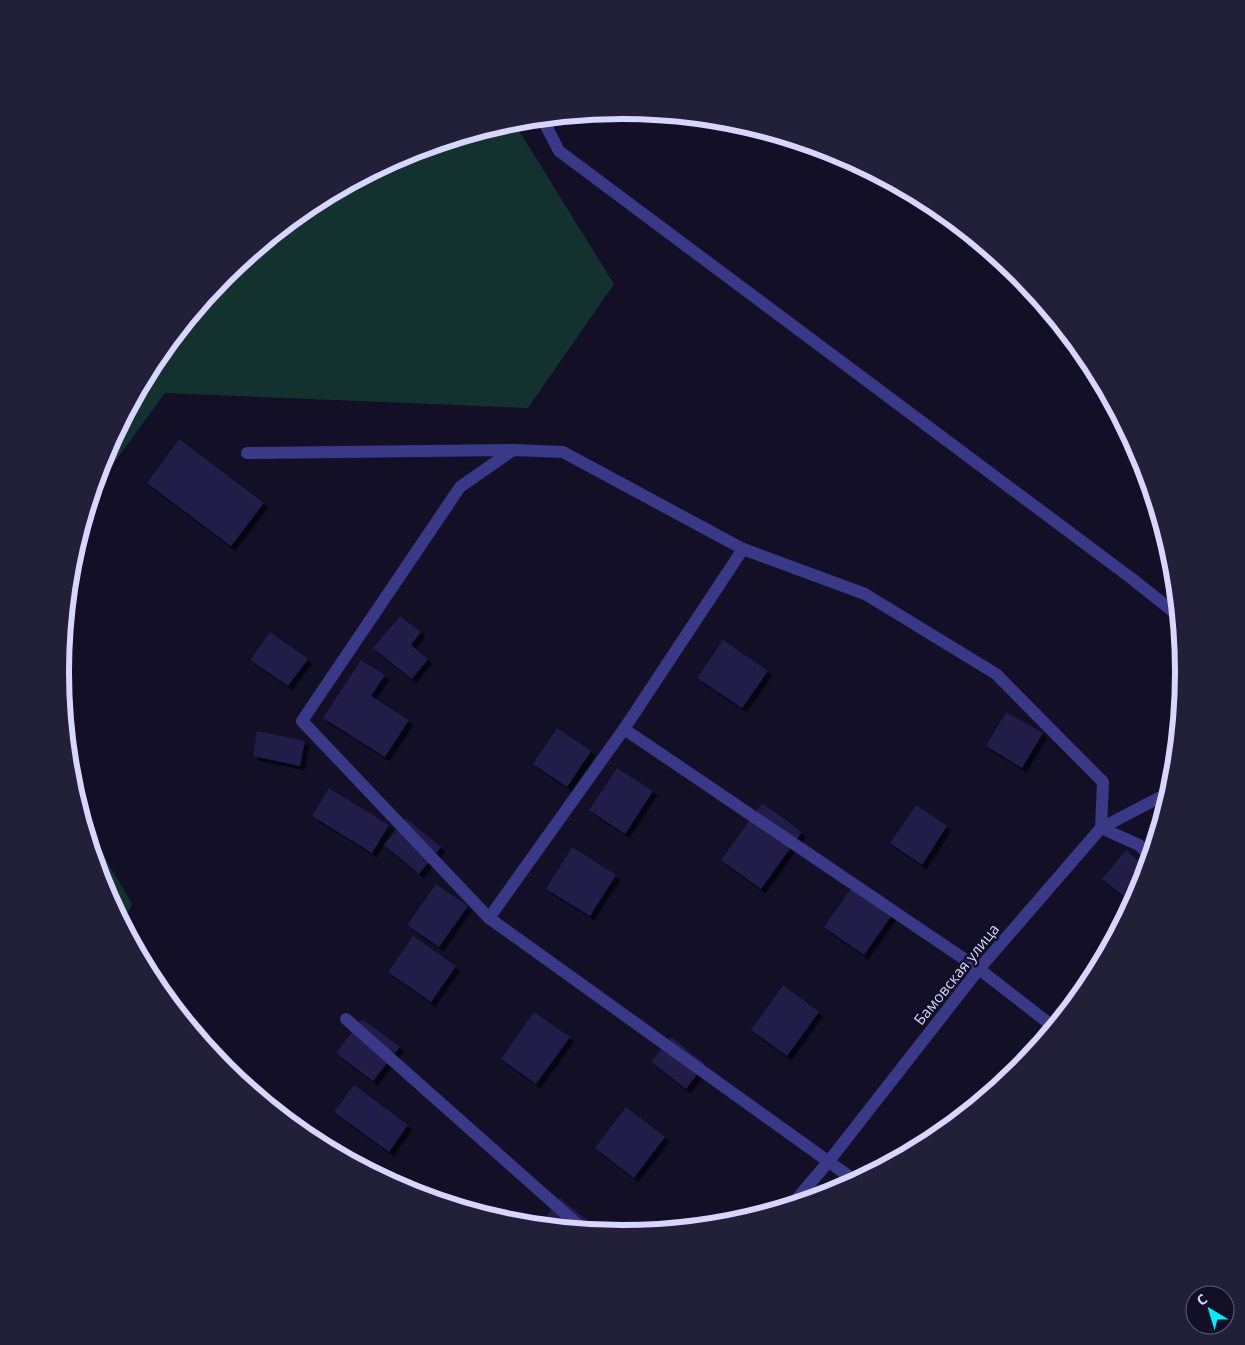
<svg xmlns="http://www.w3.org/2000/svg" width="1245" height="1345" viewBox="0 0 1245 1345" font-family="'Open Sans',sans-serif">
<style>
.green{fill:#12312f}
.building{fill:#221b48;filter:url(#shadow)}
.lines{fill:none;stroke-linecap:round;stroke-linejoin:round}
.minor{stroke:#393987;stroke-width:12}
.labels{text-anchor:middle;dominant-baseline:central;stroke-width:5;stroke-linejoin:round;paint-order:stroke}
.street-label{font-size:15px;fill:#d8d5ff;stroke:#120f27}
.rim{fill:none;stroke:#d8d5ff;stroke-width:6}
</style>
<defs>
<filter id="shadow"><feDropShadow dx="4.5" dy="4.5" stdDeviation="0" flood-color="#0009"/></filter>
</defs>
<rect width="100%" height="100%" fill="#120f27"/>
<g class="green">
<path d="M513,121L614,284L528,408L165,393L92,493L103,457L155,360L225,275L310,205L408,153Z"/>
<path d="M81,817L132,904L122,924L103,887Z"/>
</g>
<g class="building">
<path d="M179,439L264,503L231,546L147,483Z"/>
<path d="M400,616L421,632L411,645L428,659L412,679L373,648Z"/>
<path d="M270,632L308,659L288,686L250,660Z"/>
<path d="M723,640L768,671L742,708L697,678Z"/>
<path d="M361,660L385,675L371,696L409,720L385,757L323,718Z"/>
<path d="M1006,712L1043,733L1022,768L986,746Z"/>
<path d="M557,728L591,751L567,787L533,764Z"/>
<path d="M257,731L305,741L300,766L253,756Z"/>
<path d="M617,768L653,791L625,834L589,810Z"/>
<path d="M329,788L389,825L372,853L312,816Z"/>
<path d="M762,803L802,832L761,889L721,860Z"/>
<path d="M916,805L947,826L922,865L890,843Z"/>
<path d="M406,818L441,847L419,874L384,845Z"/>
<path d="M572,847L616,875L590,916L546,889Z"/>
<path d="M1126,850L1148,869L1125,897L1102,879Z"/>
<path d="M857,880L897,908L864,955L824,927Z"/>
<path d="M436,884L468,906L439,947L407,925Z"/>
<path d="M413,936L456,966L431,1002L388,972Z"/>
<path d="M783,985L819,1012L787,1056L751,1030Z"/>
<path d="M534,1012L570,1037L536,1084L501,1059Z"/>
<path d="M362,1019L400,1047L373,1081L336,1053Z"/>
<path d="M671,1037L705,1064L686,1089L651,1062Z"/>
<path d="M354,1085L408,1125L389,1152L334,1112Z"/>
<path d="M626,1107L665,1137L634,1178L595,1148Z"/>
<path d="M560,1198L592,1224L586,1231L543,1227L540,1224Z"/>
</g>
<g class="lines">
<g class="minor">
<path d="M542,118L559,151L1131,578L1180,617"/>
<path d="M247,453L513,450"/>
<path d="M624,729L979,969L1055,1028"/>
<path d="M1101,828L1139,845L1151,857"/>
<path d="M489,918L624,729L743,549"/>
<path d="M346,1019L585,1231"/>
<path d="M857,1182L489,918L302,721L460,487L513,450L563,452L743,549L865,594L996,674L1103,782L1101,828"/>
<path d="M790,1207L829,1161L979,969L1101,828L1172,791"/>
</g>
</g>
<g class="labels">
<g class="street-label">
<text transform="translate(956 974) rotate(-51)">Бамовская улица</text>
</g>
</g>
<path d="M0 0H1245V1345H0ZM69 672a553 553 0 1 1 1106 0a553 553 0 1 1-1106 0Z" fill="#221f38" fill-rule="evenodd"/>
<path class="rim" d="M69 672a553 553 0 1 1 1106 0a553 553 0 1 1-1106 0Z"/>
<g transform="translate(1210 1310) rotate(322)"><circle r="24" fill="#120f27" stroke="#615e7d"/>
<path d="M0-4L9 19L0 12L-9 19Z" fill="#01eeff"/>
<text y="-8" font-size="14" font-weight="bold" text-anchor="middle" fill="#d8d5ff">С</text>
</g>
</svg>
